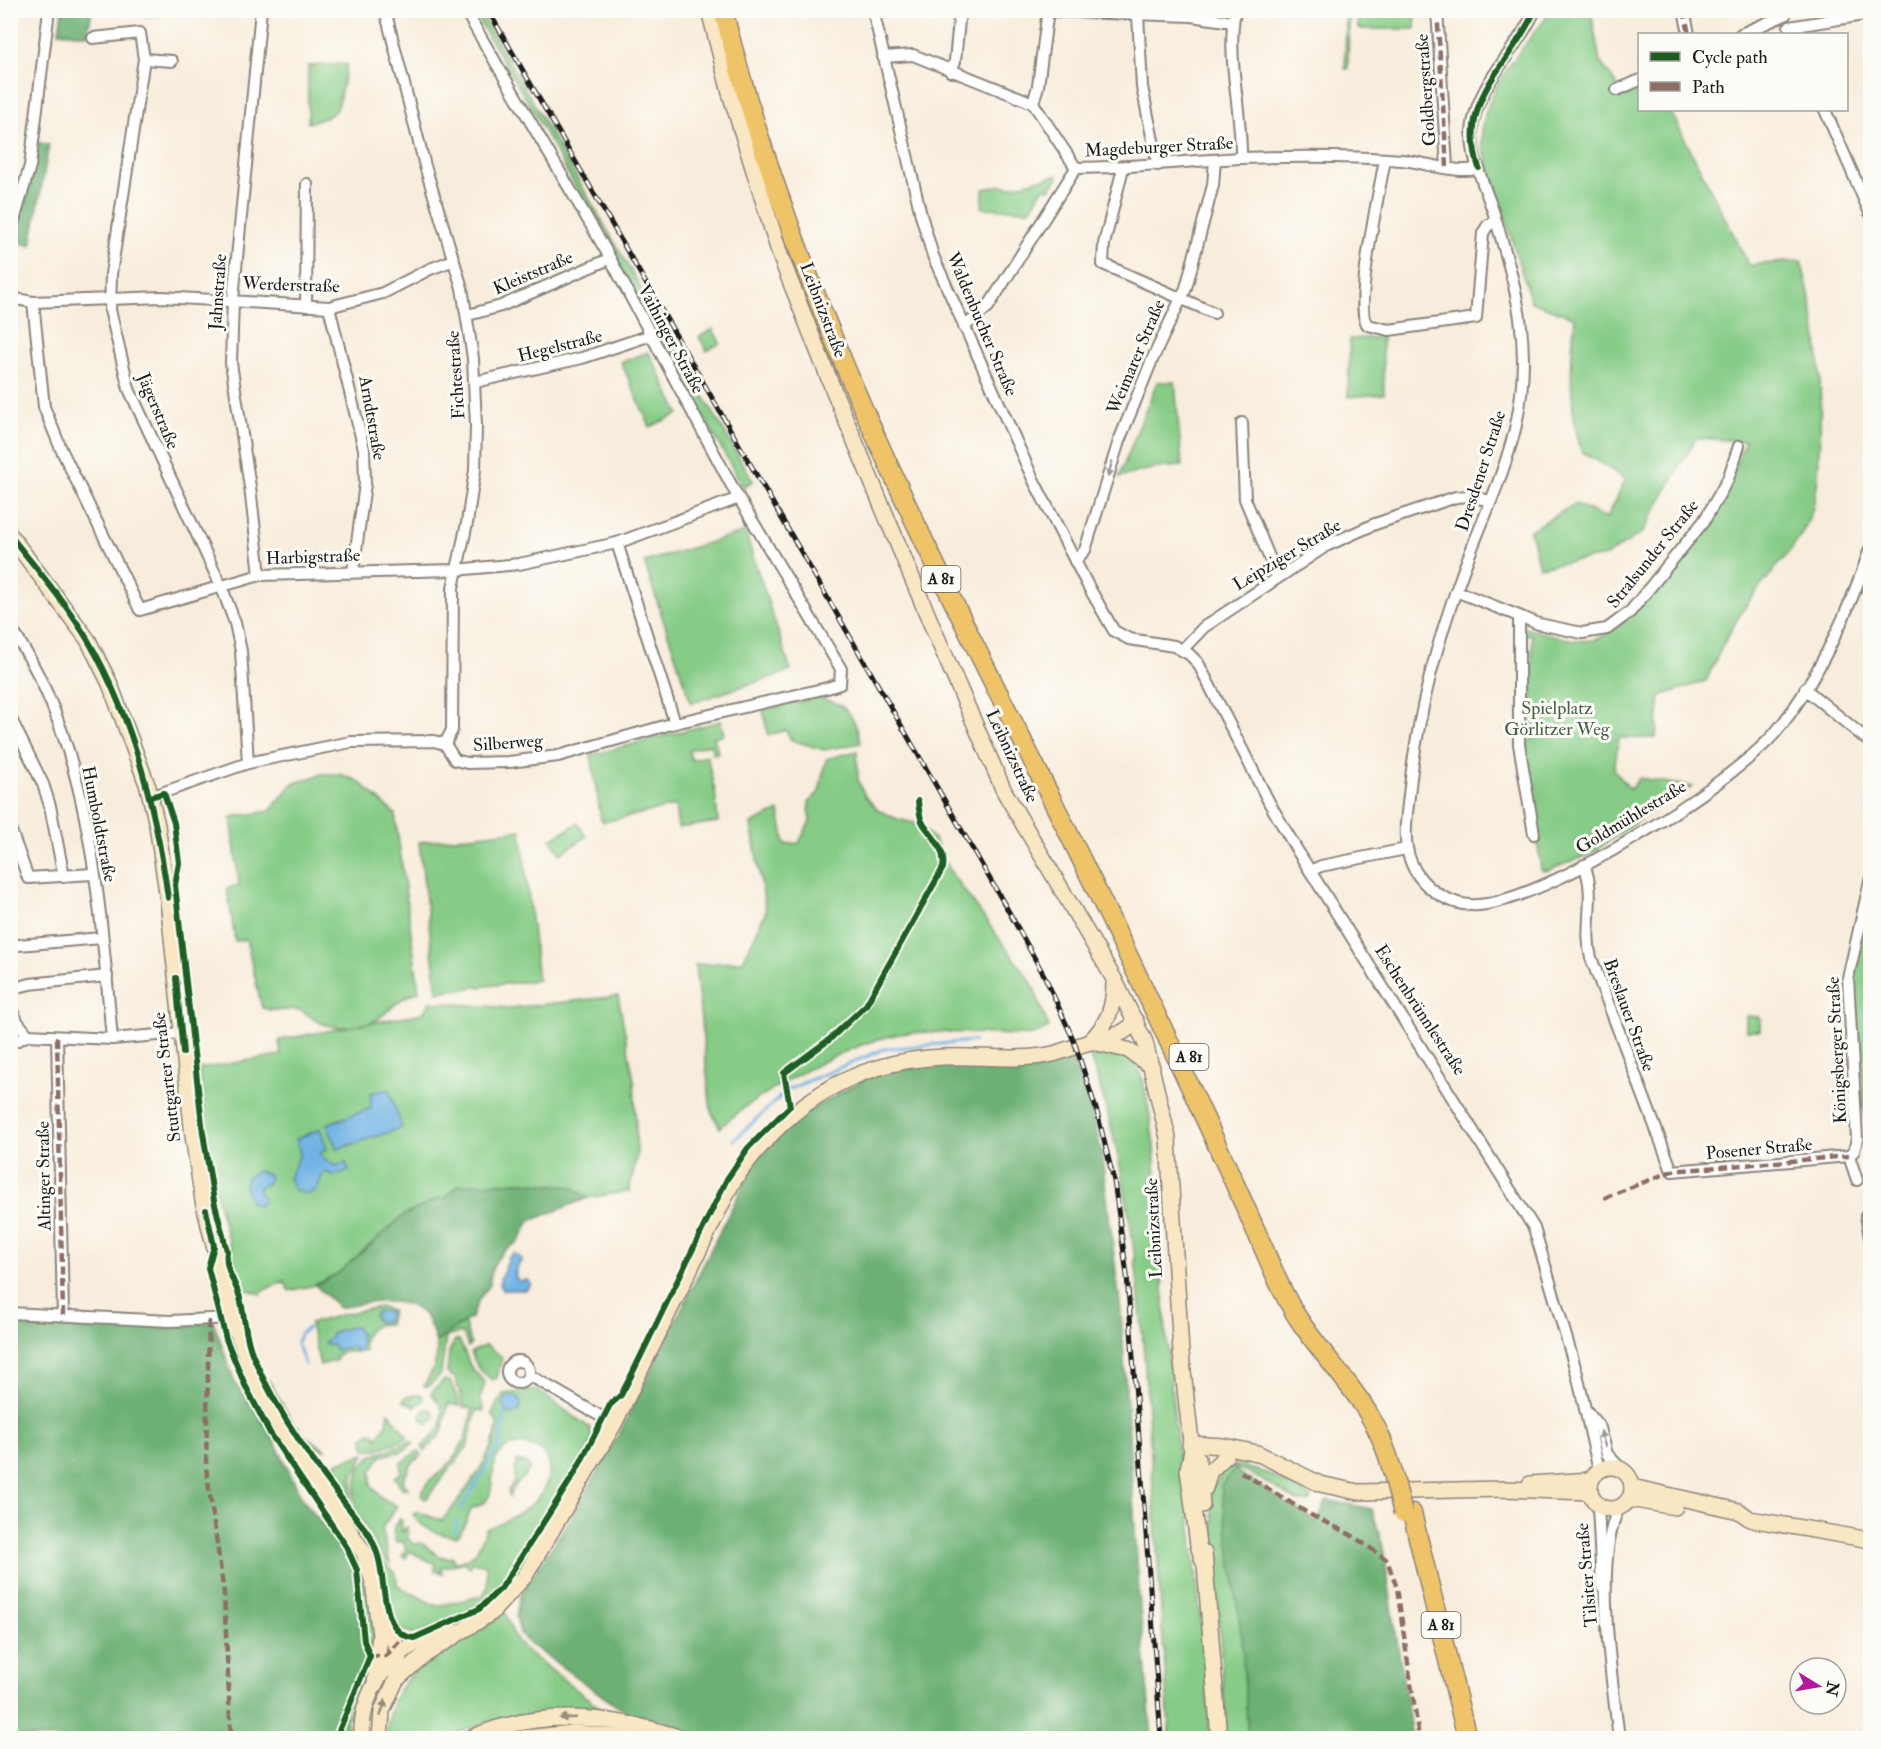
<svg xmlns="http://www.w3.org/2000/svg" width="1881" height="1749" viewBox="0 0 1881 1749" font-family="'IM FELL Double Pica',serif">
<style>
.green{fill:#86cc86;stroke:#517451;stroke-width:1.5}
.forest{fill:#6cb073;stroke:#446648;stroke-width:1.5}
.water{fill:#71b3e5;stroke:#466880;stroke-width:1.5}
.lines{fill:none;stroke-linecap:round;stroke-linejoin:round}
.stream{stroke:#71b3e5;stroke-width:3}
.street-casing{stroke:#8a847c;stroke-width:14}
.secondary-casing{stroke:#8a847c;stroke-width:18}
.highway-casing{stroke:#8a847c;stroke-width:21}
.street{stroke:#fff;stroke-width:10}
.secondary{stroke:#f9e7c3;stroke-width:15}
.highway{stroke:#efc469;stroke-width:18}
.rail-casing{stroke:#1c1c1c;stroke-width:5}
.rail{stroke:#fdfcf7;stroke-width:3;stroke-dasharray:9;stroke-linecap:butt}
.highway-bridge-casing{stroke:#8a847c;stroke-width:21;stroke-linecap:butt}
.highway-bridge{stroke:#efc469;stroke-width:18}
.quiet{stroke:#8d6e63;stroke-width:4.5;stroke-dasharray:9 4.5;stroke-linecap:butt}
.cycleway-casing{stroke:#fdfcf7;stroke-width:10}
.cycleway{stroke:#1b5e20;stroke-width:6}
.oneway{fill:#999}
.oneway2{fill:#968c78}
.labels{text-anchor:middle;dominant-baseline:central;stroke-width:6;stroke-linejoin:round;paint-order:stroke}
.shield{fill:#fdfcf7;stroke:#605f5e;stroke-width:1.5}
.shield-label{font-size:16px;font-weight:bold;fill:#1c1c1c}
.street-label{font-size:18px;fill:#1c1c1c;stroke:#fdfcf7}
.park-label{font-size:18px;fill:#466246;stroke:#fdfcf7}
</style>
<rect width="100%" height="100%" fill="#fdfcf7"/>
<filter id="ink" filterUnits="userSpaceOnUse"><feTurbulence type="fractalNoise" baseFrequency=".0167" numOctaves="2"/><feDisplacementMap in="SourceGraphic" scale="12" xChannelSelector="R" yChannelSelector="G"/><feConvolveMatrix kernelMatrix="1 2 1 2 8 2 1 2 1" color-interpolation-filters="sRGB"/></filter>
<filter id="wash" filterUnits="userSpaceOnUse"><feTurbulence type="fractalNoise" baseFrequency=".008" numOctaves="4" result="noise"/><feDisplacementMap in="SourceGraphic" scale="24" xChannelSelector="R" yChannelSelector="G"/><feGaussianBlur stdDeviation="1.35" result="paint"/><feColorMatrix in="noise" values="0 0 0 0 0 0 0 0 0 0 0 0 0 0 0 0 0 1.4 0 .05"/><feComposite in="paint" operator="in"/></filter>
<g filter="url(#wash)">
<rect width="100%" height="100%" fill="#f8eddc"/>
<g class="green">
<path d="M199,10V12L142,16V11Z"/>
<path d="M473,11H480L753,481L743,487L533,111Z"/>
<path d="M1346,11H1349L1348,69H1345Z"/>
<path d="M1358,11H1416L1415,29H1358Z"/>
<path d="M1547,11H1591L1600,62L1624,94L1639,87L1640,110H1670L1749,265L1801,261C1820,330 1823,383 1819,454C1818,475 1817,502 1808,521C1797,546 1777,566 1760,587C1737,614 1720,649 1706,681L1660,696L1656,738H1619L1614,770L1630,789L1640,778L1693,787L1659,806L1591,854L1546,871L1541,870L1533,806L1521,743L1532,740V711H1524V700L1532,699V635L1524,634V628C1543,632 1578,645 1596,639C1624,630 1696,548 1711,522C1725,496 1735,469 1745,441L1696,438L1643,532L1606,556L1539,567L1530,530L1575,504L1607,518L1626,479L1582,452C1568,411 1570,361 1575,318L1531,302L1482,144C1479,95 1518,54 1546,18Z"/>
<path d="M347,64L337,110L327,117L308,123V66Z"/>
<path d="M1057,175L1058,178L1049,190L1044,187L1030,210L982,208L983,189L1002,185L1009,187Z"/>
<path d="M713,329L720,343L707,351L699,337Z"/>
<path d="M1382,337L1384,394L1348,397L1350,339Z"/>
<path d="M649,352L679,414L650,427L621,362Z"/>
<path d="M1157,382H1175L1182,466L1155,468L1119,477Z"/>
<path d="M745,532L791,671L691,703L644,562Z"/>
<path d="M816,698C846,702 854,714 861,743L824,750L791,740L786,730L768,735L763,710Z"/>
<path d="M721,721L724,734L714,737L718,753L713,754L710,744L689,750L691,760L707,756L715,791L718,822L678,828L675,806L604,822L601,820L591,755Z"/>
<path d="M857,751L858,780L865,796L878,810L897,819L918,824L934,839L952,874L1032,983L1049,1028L1032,1035C991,1035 950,1030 909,1033C860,1036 754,1094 720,1128L711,1111L695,965L743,961L766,911L751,824L779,811L785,844L799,843L810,821L809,802L819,792L826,759Z"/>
<path d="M322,774H340L358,781L395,814L419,992C397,996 393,1011 374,1021C358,1030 330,1029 315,1020C310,1017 304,1011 299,1010C286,1008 279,1013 262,1008L246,939L235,941L227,888L239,885L231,817L270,811L292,784Z"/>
<path d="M578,823L586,837L560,854L551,839Z"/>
<path d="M521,830L538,980L437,992L419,842Z"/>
<path d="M1870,905V1173L1853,972Z"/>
<path d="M618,996L634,1080L637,1154L629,1191L588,1198L572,1187L522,1182L459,1185L445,1198H439L403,1216L337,1274L315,1285L289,1291L284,1281L264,1290L261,1294L241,1288L218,1202L198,1069L281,1055L279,1040L423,1013L430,1002L510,1008Z"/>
<path d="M1746,1016L1760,1017V1031H1746Z"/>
<path d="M1104,1047L1112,1048L1136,1065L1143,1079L1149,1110L1154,1146L1166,1333L1181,1482H1186L1203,1639L1210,1738H1170C1162,1634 1156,1530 1149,1426C1140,1294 1133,1176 1088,1051Z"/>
<path d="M380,1307L392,1311L389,1325C372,1321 360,1335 365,1352L360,1351L361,1335C349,1331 340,1328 331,1334L334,1345L353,1347L356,1352H343L336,1356L337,1360L320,1365L310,1324L343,1314Z"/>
<path d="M464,1322L471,1344L468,1347L464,1335L459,1333L446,1337L441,1374L429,1386H424C432,1371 440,1360 436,1342Z"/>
<path d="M455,1340H459L471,1367L485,1383L480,1398L484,1411L477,1410L467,1447L426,1499L422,1497C424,1482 430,1480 441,1472C458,1457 471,1431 472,1409L463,1407L456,1379L447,1373L449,1352Z"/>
<path d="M486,1345L502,1357L497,1378L492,1380L478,1368L471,1352Z"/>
<path d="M268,1379L295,1427L298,1426L300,1433L327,1450L305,1444L287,1417Z"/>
<path d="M444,1380L451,1382L460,1406L448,1404L442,1433L425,1451L422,1447L441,1427L442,1408L431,1393Z"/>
<path d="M537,1390L590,1428C590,1432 592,1435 592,1438C590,1454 544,1514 534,1530V1534C508,1584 491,1603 440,1625C424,1632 416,1637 400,1629C387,1610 386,1584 382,1561L396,1574L397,1585L436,1606L482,1596C490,1587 487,1576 486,1565L472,1562L470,1567L464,1562L440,1568L443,1573L435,1571V1564L409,1551L406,1558L402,1556L406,1550L403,1541L396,1543C393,1533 391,1527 400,1519L402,1521V1532L407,1527L408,1539L414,1544L423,1543C434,1553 440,1560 453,1557L455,1563C477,1557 478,1550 486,1529C517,1516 553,1501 549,1461C542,1450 534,1445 521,1445C484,1443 497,1485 488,1498C484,1504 478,1506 472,1508L460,1534L456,1537C440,1535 421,1529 413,1514L419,1512L442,1521C465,1491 490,1463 498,1425L492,1413L503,1394Z"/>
<path d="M420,1394L423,1396V1401L415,1407L403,1401L405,1397Z"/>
<circle cx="428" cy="1416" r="7"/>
<path d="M389,1412L407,1436V1439L377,1449H365L364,1436L373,1432L377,1438L387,1424Z"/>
<path d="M412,1441L414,1443L403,1451L381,1456L371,1472V1485L382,1498L397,1506L382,1528L390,1563C373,1552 370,1527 355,1512L354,1494L359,1469L371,1456Z"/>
<path d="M418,1451L422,1455L410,1465L403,1482L408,1488L403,1489L394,1477L401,1473V1463Z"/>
<path d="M365,1454L353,1476L350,1506L325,1474L336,1463Z"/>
<path d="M516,1461L525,1463L530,1468C524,1480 512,1484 510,1497L508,1491L514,1482Z"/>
<path d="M1238,1465L1269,1474L1311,1497L1309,1502H1299L1250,1473L1236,1468L1248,1738H1226L1211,1490L1225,1469Z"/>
<path d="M362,1571L375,1635L371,1653L366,1639L359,1572Z"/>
<path d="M505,1612L514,1636L524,1649L608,1714L519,1716L482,1723L447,1738H386C389,1656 457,1656 505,1612Z"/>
<path d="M365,1674H367V1679L354,1718L346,1717Z"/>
</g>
<g class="forest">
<path d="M62,11H92L87,35L59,32Z"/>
<path d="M33,141L49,145L31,246L11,240V234Z"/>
<path d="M952,1061H1073L1087,1094L1101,1150L1121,1312L1140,1607L1152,1738H697L628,1714L527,1642L520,1633L516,1617L520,1596L579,1505L622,1428L755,1161L799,1116L873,1074Z"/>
<path d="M522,1182L572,1187L588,1198L530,1221L518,1243C501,1249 489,1266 490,1285L479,1299L472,1317L436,1342C433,1334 430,1322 425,1316C406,1294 363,1303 339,1308L315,1285L337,1274L403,1216L439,1198H445L459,1185Z"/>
<path d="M11,1319L171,1328L213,1321L235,1383L269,1430L303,1500L348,1556L355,1573L361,1629L367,1655L343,1716L346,1717L351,1738H11Z"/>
<path d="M1236,1468L1239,1473L1317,1522L1327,1500L1372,1509L1383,1547L1412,1738H1248L1242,1640L1221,1485Z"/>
</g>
<g class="water">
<path d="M389,1089L402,1128L337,1149L327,1124L371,1108L370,1093Z"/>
<path d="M320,1129L327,1149L321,1151L322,1157L335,1166L346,1163L349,1171L333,1176L324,1171L317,1190L308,1194L295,1191L289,1178L300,1154L296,1139Z"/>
<path d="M258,1171L268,1174L270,1177L267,1184L259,1187V1192L264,1199L259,1206L250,1202L245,1186L247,1177Z"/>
<path d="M514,1253L522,1259C518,1267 512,1273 518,1281L528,1280L531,1284L526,1290H503C494,1281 507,1270 508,1258Z"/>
<path d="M377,1311L390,1312L387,1321L377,1322L374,1315Z"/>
<path d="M351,1327H356L361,1335L360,1351L356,1352L352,1347L336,1350L333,1345H326L325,1341L331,1338L332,1332Z"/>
<circle cx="512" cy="1405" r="9"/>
</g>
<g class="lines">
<g class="stream">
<path d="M789,1089L884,1049L974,1041"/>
<path d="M734,1140L781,1096"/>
<path d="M305,1365L297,1342L301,1333L308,1328"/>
<path d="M461,1508L499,1446L505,1413"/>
<path d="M456,1532L457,1521"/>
</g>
</g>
</g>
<g filter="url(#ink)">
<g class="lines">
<defs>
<g id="street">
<path d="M385,10L425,166L462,288L473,358L476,426L475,470L467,523L453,588L452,730L445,744"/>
<path d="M873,10L921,215L933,256L1033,479L1087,584L1114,631L1129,639L1174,646L1189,654L1198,663L1270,804L1297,850L1534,1228L1577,1374L1599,1470"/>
<path d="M1235,10C1226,58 1242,110 1241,158"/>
<path d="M1437,10L1447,167"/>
<path d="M1535,10C1518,50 1480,80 1473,124C1468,154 1485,186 1494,214C1517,290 1533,345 1516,425C1504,477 1479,527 1461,577C1436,644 1418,715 1410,786C1408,810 1401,839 1411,862C1421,888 1451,907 1478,905C1548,900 1729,786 1775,733C1815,686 1851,607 1870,549"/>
<path d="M1684,10L1689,34"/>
<path d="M1048,11L1191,16L1233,22"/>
<path d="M1138,15L1142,87L1158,165"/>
<path d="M1789,27L1870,14"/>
<path d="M1741,34L1785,15"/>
<path d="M93,38L140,33L144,59L111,274L110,310L129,389L222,588L235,623L241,651L248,763"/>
<path d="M883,57L913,55L1033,103L1076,168"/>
<path d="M144,59L172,61"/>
<path d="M951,72L955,61L960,10"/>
<path d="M1617,90L1640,80"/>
<path d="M1033,103L1038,86L1048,10"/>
<path d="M1825,110L1870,213"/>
<path d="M1385,159C1381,184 1352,312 1368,325L1389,330L1476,318L1483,233L1488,225L1496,222"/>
<path d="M1076,168C1131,168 1186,161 1241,158C1294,156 1349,156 1402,160C1423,162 1461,175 1479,168"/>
<path d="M1123,168L1104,244L1103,264L1214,313"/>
<path d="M10,234L30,166L49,10"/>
<path d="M10,298L33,302L162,297L329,307L383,293L430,269L454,260"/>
<path d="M33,302L44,407L61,449L140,610L260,575L455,570L519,564L617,543L739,498"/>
<path d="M306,306L307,184"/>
<path d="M329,307L364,449L365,484L353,572"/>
<path d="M468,315L501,306L609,259"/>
<path d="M964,327L988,307L1076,168"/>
<path d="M475,382L582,358L651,335"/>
<path d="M1242,423L1245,499L1277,576"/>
<path d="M617,543L675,723"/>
<path d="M1075,561L1085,550L1119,441L1152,360L1186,288L1213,185L1215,160"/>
<path d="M260,575L250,487L231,363L233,299L261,10"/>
<path d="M1456,591L1539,624L1582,633L1607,629L1630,612L1704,521L1728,479L1739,446"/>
<path d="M1519,618V744L1534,834"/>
<path d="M10,627C90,741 100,904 112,1039"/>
<path d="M1183,649L1204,627L1326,546L1375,524L1456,497L1470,496L1490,501"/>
<path d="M1805,689L1870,742"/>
<path d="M10,717L43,784L50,806L64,877"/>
<path d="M445,744L455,760L467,763L509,762L558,756L675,723L827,688L840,684L841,669L734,490L605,249L465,10"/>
<path d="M150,797L248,763L351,742L434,741L445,744"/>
<path d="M10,828L28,878L93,874"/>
<path d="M1584,865C1597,895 1583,927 1591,958L1672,1171L1849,1156"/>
<path d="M1310,871L1321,866L1406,849"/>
<path d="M10,948L18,945L102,938"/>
<path d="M10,989L30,984L107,976"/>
<path d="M10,1004L17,1021L28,1035"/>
<path d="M57,1037L63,1315"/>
<path d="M10,1044L28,1035L112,1039L181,1033"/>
<path d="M1849,1156L1854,1151L1857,1139L1848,978L1870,881"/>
<path d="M1849,1156L1857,1180"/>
<path d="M1866,1216L1870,1238"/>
<path d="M10,1313L170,1321L232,1318"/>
<circle cx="518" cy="1372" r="11"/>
<path d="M529,1375L614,1424"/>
<path d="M1586,1410L1600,1428L1607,1454L1620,1468"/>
<path d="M1598,1505L1602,1586"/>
<path d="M1619,1738C1612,1681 1593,1558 1619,1508"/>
</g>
<g id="secondary">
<path d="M709,10L730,93L781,258L833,389L933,628L1004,791L1114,979L1145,1042L1168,1138L1181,1353L1192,1451L1188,1469L1198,1545L1203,1561"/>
<path d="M10,535L88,640L110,684L148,787L157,825L168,900L193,1136L203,1201L232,1318L256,1380L281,1427L364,1553L373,1582L380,1635L375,1684"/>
<path d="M1089,1042C1108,1024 1114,1008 1114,982"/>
<path d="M1097,1043L1128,1050L1152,1067"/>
<path d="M1190,1444L1224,1446L1257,1453L1320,1484L1358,1492L1504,1489L1590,1492"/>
<path d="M1192,1451L1198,1459L1202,1505"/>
<circle cx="1611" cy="1488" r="21"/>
<path d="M1530,1484L1591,1480"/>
<path d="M1632,1487L1739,1511L1750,1519L1870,1540"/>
<path d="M1205,1488L1210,1471L1226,1456"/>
<path d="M1629,1499L1675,1507"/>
<path d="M1204,1553L1219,1738"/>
<path d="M396,1680L423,1656L491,1613L525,1576L614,1424L732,1183C783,1108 849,1061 943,1057C978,1055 1018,1062 1053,1054C1064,1051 1076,1046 1087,1043C1107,1037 1123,1037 1136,1021"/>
<path d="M362,1738C359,1686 400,1637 453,1631"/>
<path d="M380,1738L382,1711L396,1680L400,1652L381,1618"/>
<path d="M471,1738C538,1708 613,1715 681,1738"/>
<path d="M524,1738L575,1733L630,1738"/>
</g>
<g id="highway">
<path d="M723,10C785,257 895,488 1009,714C1097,888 1181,1063 1260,1240C1273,1270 1285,1301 1304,1327C1339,1377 1376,1407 1392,1470"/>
<path d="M1412,1513L1467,1738"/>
</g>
</defs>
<use href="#street" class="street-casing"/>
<use href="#secondary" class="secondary-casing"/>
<use href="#highway" class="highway-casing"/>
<use href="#street" class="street"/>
<use href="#secondary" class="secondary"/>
<use href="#highway" class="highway"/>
<defs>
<path id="rail" d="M488,10L1009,912L1045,977L1074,1041L1097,1112L1114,1181L1127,1275L1161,1738"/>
</defs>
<use href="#rail" class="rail-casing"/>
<use href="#rail" class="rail"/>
<defs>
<path id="highway-bridge" d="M1392,1470L1403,1513"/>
</defs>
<use href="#highway-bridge" class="highway-bridge-casing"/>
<use href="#highway-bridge" class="highway-bridge"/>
<g class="quiet">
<path d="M1437,10L1447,167"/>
<path d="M1684,10L1689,34"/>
<path d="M57,1037L63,1315"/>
<path d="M1604,1198L1672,1171L1849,1156"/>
<path d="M209,1320L206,1467L224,1593L231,1738"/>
<path d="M1241,1472L1309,1514L1353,1536L1387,1560L1397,1588L1419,1738"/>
<path d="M370,1656H386L404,1636"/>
</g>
<defs>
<g id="cycleway">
<path d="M1479,168C1456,98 1510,67 1535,10"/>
<path d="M10,535C37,570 67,604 89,642C134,720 156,809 168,898"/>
<path d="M150,797L164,793L174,823L179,863L175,885L203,1133L214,1201L227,1251C224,1270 236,1282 240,1298C245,1317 245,1338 253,1356C279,1418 320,1472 361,1524C369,1533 375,1545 378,1556C386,1580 380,1635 414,1638L479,1609L502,1587L575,1473L610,1405L621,1395L631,1376L727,1179L748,1148L790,1106L784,1073L830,1039L866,1005L943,868C946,849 934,839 924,825C919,818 919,808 918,801"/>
<path d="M176,978L183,1053"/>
<path d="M206,1210L214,1246L208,1268L226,1339L245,1385L270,1433L346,1546L357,1570L364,1641L370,1656"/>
<path d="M336,1738L370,1656"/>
</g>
</defs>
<use href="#cycleway" class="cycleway-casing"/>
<use href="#cycleway" class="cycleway"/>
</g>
<defs><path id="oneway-solid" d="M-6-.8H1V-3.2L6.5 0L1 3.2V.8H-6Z" transform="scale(1.5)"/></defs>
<g class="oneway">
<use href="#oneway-solid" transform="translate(1110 469) rotate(106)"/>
<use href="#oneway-solid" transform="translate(1603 1439) rotate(-105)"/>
</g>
<g class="oneway2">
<use href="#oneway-solid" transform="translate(383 1708) rotate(-72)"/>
<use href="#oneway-solid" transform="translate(568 1718) rotate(178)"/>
</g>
</g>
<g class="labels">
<g class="shield">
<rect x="921.5" y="566" width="39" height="26" rx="4.5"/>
<rect x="1169.5" y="1044" width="39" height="26" rx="4.5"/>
<rect x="1421.5" y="1612" width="39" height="26" rx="4.5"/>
</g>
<g class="shield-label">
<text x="941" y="579">A 81</text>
<text x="1189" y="1057">A 81</text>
<text x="1441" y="1625">A 81</text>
</g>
<g class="street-label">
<text transform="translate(1426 90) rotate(-94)">Goldbergstraße</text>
<text transform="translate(1159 147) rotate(-3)">Magdeburger Straße</text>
<text transform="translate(533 273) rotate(-23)">Kleiststraße</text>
<text transform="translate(291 285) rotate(2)">Werderstraße</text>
<text transform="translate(218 292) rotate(-86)">Jahnstraße</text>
<text transform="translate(823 310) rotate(69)">Leibnizstraße</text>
<text transform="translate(982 324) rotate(67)">Waldenbucher Straße</text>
<text transform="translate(671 339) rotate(62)">Vaihinger Straße</text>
<text transform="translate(560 346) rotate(-14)">Hegelstraße</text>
<text transform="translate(1136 357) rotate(-67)">Weimarer Straße</text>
<text transform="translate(456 375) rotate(-94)">Fichtestraße</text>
<text transform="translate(158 411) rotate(67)">Jägerstraße</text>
<text transform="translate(372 418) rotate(80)">Arndtstraße</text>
<text transform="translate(1481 471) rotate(-72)">Dresdener Straße</text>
<text transform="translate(1653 554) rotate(-51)">Stralsunder Straße</text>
<text transform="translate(1287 555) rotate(-31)">Leipziger Straße</text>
<text transform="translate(313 557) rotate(-2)">Harbigstraße</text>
<text transform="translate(508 743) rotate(-4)">Silberweg</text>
<text transform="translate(1012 756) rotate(65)">Leibnizstraße</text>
<text transform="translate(1631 817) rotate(-31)">Goldmühlestraße</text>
<text transform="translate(99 824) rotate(79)">Humboldtstraße</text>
<text transform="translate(1420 1010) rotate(57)">Eschenbrünnlestraße</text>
<text transform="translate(1629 1015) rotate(70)">Breslauer Straße</text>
<text transform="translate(1837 1050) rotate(-93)">Königsberger Straße</text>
<text transform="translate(167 1077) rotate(-97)">Stuttgarter Straße</text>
<text transform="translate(1759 1149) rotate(-5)">Posener Straße</text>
<text transform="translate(44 1176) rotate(-91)">Altinger Straße</text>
<text transform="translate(1154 1228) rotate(-93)">Leibnizstraße</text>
<text transform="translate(1587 1575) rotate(-95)">Tilsiter Straße</text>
</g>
<g class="park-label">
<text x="1557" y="708">Spielplatz<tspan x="1557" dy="21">Görlitzer Weg</tspan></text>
</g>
</g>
<rect width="1881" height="1749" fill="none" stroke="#fdfcf7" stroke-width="36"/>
<rect x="1638" y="33" width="210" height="78" fill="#fdfcf7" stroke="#a3a29f" stroke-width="1.5"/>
<rect x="1650" y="52" width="30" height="9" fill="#1b5e20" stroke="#a3a29f" stroke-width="1.5"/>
<text x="1692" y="63" font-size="18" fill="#1c1c1c">Cycle path</text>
<rect x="1650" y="82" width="30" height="9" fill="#8d6e63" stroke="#a3a29f" stroke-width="1.5"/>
<text x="1692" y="93" font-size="18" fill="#1c1c1c">Path</text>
<g transform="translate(1818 1686) rotate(101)"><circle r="28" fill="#fdfcf7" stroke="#a3a29f" stroke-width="1.5"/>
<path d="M0-4.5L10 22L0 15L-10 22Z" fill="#b5179e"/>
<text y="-9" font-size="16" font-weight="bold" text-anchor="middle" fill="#1c1c1c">N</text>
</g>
</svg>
